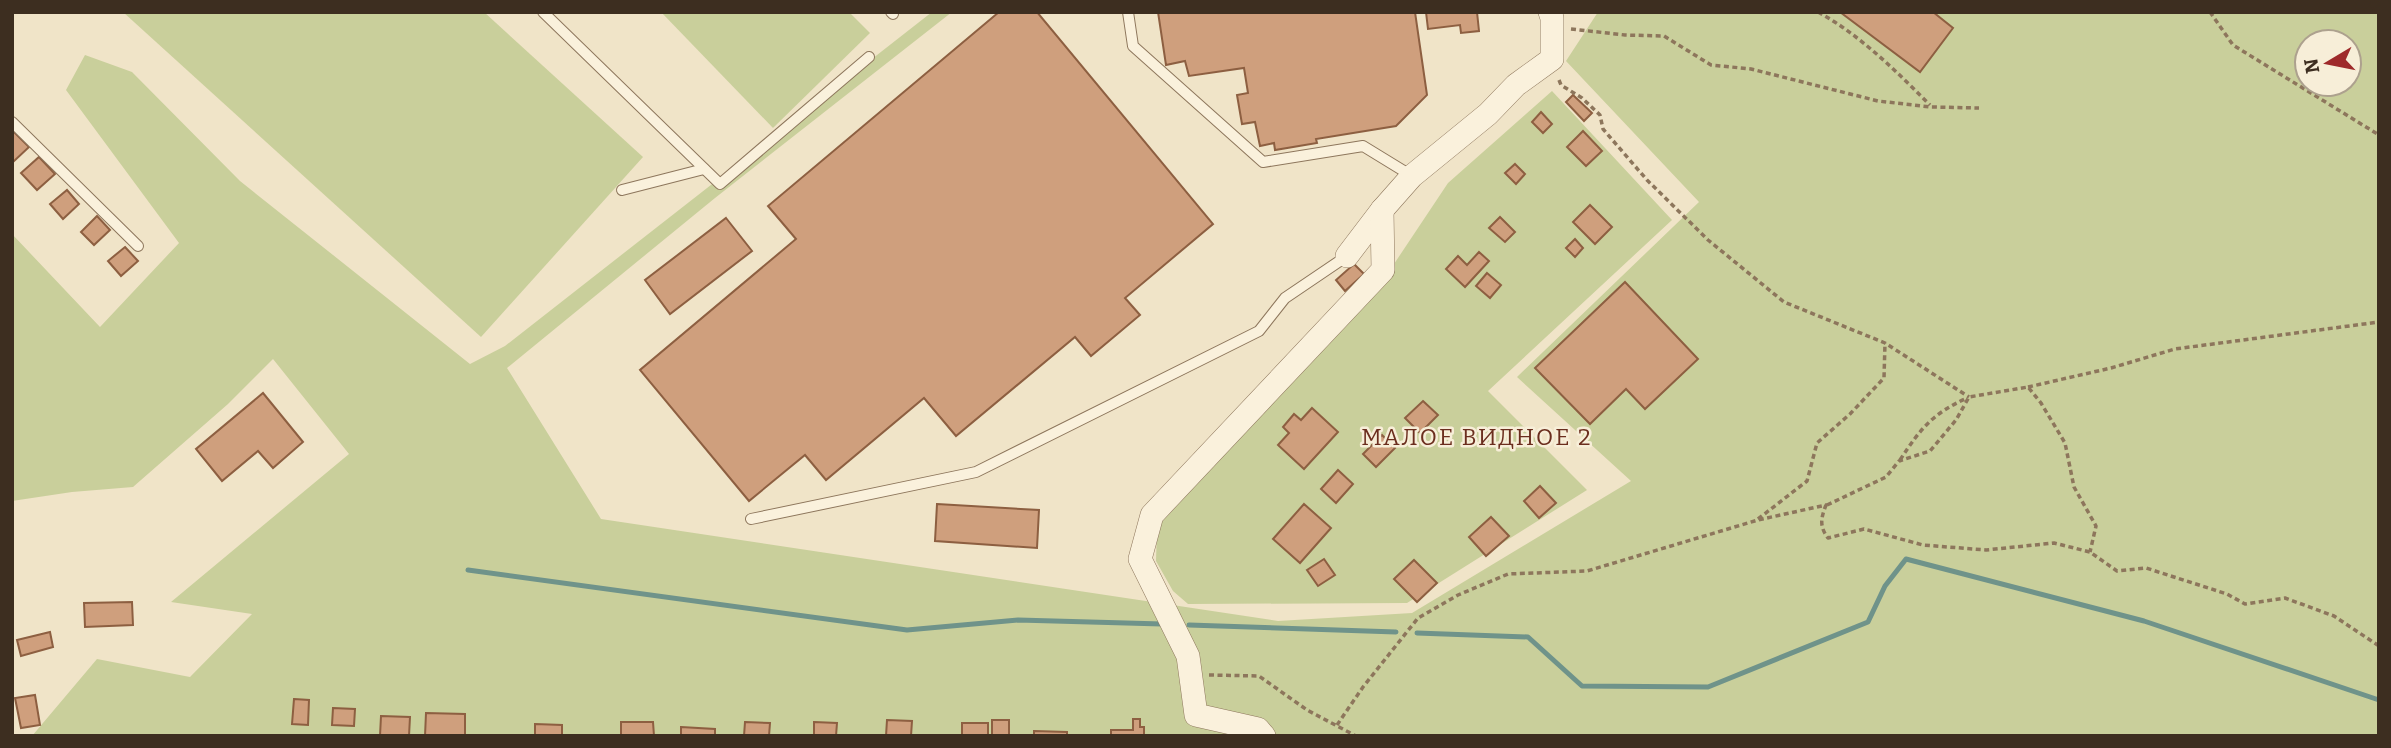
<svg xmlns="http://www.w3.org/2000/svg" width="2391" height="748" viewBox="0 0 2391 748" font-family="Bitter,serif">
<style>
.green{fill:#c9cf9b;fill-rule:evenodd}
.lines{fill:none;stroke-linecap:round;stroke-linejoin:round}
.stream{stroke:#6f938a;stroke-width:5}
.building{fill:#cf9f7d;stroke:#8d5f41;stroke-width:2}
.lane-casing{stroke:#8d765c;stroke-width:12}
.street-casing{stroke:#8d765c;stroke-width:24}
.path{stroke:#8d765c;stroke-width:3.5;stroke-dasharray:5 3.5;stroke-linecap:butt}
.lane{stroke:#faf1dc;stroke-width:10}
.street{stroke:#faf1dc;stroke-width:23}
.labels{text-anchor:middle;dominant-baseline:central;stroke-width:5;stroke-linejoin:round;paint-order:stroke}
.neighbourhood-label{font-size:23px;letter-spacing:2px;fill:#6b2e1e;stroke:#f7eed8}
</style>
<rect width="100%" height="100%" fill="#f0e4c8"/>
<g class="green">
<path d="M123,12H484L643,157L481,337Z"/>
<path d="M661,12H849L870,33L773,128Z"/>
<path d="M932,12H952L715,198L507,368L601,519L1278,621L1412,613L1631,481L1517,377L1699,202L1566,61L1598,12H2379V736H32L97,659L190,677L252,614L171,602L349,454L273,359L228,404L133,487L72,492L12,501V234L100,327L179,243L66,90L85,55L132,72L240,181L470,364L505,346ZM2307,42H2349V84H2307Z"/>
<path d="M1552,91L1672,220L1488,391L1587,490L1407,603L1188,604L1173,591L1156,561L1157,527L1380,285L1448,183Z"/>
</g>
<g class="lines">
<g class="stream">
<path d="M468,570L907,630L1018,620L1162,624"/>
<path d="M1189,625L1396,632"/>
<path d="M1417,633L1528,637L1582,686L1708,687L1868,622L1885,586L1906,559L2144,621L2379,700"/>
</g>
</g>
<g class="building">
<path d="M999,12H1037L1213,224L1125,298L1140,315L1091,356L1075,337L956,436L924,398L826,480L805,455L749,501L640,370L796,239L768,206Z"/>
<path d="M1158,12H1415L1427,95L1396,126L1316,139L1317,143L1275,150L1274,143L1260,146L1255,122L1242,124L1237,95L1248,93L1244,68L1189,76L1185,61L1166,65Z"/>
<path d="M1426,12H1477L1479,31L1461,33L1460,25L1428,29Z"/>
<path d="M1840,12H1933L1953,28L1920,72Z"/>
<path d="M1573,95L1592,113L1584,121L1566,102Z"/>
<path d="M1541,112L1552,124L1543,133L1532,122Z"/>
<path d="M1583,131L1602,151L1586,166L1567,147Z"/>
<path d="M14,132L29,147L12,163V134Z"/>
<path d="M39,157L55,174L37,190L21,173Z"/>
<path d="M1515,164L1525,174L1516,184L1505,173Z"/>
<path d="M67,190L79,204L63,219L50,204Z"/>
<path d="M1590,205L1612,227L1595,244L1573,222Z"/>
<path d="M97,216L110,230L94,245L81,232Z"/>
<path d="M1500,217L1515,232L1505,242L1489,228Z"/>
<path d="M726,218L752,251L670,314L645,280Z"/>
<path d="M1575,239L1583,248L1575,257L1566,248Z"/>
<path d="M125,247L138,261L121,276L108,261Z"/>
<path d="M1479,252L1489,261L1465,287L1446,269L1458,256L1467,265Z"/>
<path d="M1354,264L1364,274L1345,291L1336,280Z"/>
<path d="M1487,273L1501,285L1490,298L1476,286Z"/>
<path d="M1625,282L1698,359L1645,409L1626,389L1590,424L1535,368Z"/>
<path d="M263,393L303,442L273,468L258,451L222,481L196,449Z"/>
<path d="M1423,401L1438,415L1420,433L1405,418Z"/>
<path d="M1312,408L1338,432L1304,469L1278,445L1289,433L1283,427L1294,414L1301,420Z"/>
<path d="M1382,435L1395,448L1376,467L1363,454Z"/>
<path d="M1338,470L1353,484L1336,503L1321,489Z"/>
<path d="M1540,486L1556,503L1539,518L1524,501Z"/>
<path d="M937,504L1039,510L1037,548L935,541Z"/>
<path d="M1304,504L1331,528L1300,563L1273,539Z"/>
<path d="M1491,517L1509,536L1486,556L1469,537Z"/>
<path d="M1324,559L1335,575L1318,586L1307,570Z"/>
<path d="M1414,560L1437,583L1417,602L1394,579Z"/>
<path d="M132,602L133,625L85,627L84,603Z"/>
<path d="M50,632L53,647L21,656L17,640Z"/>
<path d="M35,695L40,725L21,728L15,698Z"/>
<path d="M294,699L309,700L308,725L292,724Z"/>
<path d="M333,708L355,709L354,726L332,725Z"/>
<path d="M426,713L465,714V736H425Z"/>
<path d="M381,716L410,717L409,736H380Z"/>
<path d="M1133,719H1140V727H1144V736H1111V730H1133Z"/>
<path d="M887,720L912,721L911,736H886Z"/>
<rect x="992" y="720" width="17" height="16"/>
<path d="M621,722H653L654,736H621Z"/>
<path d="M745,722L770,723L769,736H744Z"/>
<path d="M814,722L837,723L836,736H814Z"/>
<rect x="962" y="723" width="26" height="13"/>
<path d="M535,724L562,725V736H535Z"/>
<path d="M681,727L715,729V736H681Z"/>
<path d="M1034,731L1067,732V736H1034Z"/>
</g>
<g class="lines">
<defs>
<g id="lane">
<path d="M543,12L720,184L869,57"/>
<path d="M891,12L893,14"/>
<path d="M1128,12L1133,46L1263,162L1363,146L1412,176"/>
<path d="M12,122L138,246"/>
<path d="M622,190L704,169"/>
<path d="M751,519L976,472L1259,331L1285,298L1347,256"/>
</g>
<g id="street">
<path d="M1347,256L1382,210L1412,176L1488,114L1516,85L1552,59V18L1550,12"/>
<path d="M1264,736L1258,729L1196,715L1188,656L1140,559L1152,515L1383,270L1382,210"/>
</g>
</defs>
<use href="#lane" class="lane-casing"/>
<use href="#street" class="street-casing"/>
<g class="path">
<path d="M1818,12C1860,35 1896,71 1930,105"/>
<path d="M2210,12L2233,45L2379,135"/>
<path d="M1571,29L1625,35L1664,36L1711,65L1751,69L1878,101L1931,107L1979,108"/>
<path d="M1559,80L1561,85L1582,98L1600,115L1603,129L1647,180L1708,240L1784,302L1885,343L1969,397"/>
<path d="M2028,387L2111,368L2175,349L2379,322"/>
<path d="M1900,460C1921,428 1932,414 1967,398"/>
<path d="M1827,505L1886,477L1899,461L1930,451L1956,420L1969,397L2028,387L2041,403L2065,443L2074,487L2096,526L2090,552"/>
<path d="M1758,519L1807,481L1817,443L1850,414L1884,378L1885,343"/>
<path d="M1209,675L1259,676L1307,710L1356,736"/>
<path d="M1337,725L1363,687L1418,618L1458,595L1508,574L1587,571L1758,520L1826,505C1821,518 1819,526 1828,538L1864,529L1923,545L1986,550L2054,543L2090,552L2117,571L2146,568L2227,594L2245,604L2285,598L2334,616L2379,646"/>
</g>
<use href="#lane" class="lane"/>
<use href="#street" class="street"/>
</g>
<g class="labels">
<g class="neighbourhood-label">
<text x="1477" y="437">МАЛОЕ ВИДНОЕ 2</text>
</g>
</g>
<rect width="2391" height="748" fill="none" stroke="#3d2e20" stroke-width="28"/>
<g transform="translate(2328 63) rotate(260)"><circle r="33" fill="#f7eed8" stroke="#ada18e" stroke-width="2"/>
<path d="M0-5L12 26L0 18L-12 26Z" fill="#9e2a2b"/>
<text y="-10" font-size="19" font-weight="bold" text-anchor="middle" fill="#3d2e20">N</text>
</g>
</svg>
